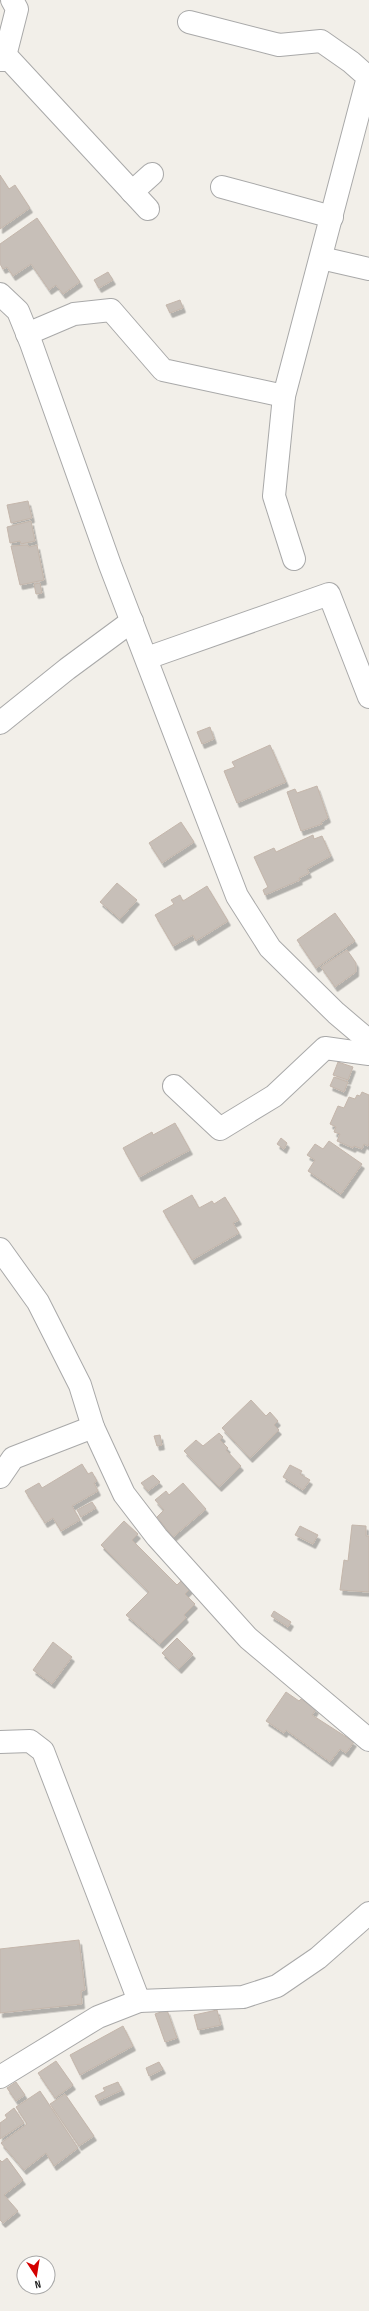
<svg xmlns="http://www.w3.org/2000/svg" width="369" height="2311" viewBox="0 0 369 2311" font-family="'Sofia Sans Condensed',sans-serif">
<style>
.building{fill:#c7bfb8;stroke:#c4b6ab;filter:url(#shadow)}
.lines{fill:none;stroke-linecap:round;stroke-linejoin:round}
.street-casing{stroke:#a9a9a9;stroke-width:24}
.street{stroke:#fff;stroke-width:22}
</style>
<defs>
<filter id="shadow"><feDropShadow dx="2.5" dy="4.5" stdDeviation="0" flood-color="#0004"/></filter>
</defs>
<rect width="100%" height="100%" fill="#f2efe9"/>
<g class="building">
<path d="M0,175L9,189L15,185L30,208L0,229Z"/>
<path d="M37,218L80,282L63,294L56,285L49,290L31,264L13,276L7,267L3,269L0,264V244Z"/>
<path d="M108,272L113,280L99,288L94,280Z"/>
<path d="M180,300L183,308L170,313L166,305Z"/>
<path d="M28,501L32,518L11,523L7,505Z"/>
<path d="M31,521L35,541L21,544L20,541L10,543L7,527Z"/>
<path d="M28,545L29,547L37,545L44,580L20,585L11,546Z"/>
<path d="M40,583L42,593L36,594L34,584Z"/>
<path d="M210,727L214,739L202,744L197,732Z"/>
<path d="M270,745L286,782L237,803L224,771L235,767L232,762Z"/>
<path d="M317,786L328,818L321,822L322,824L301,831L287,792L295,789L297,793Z"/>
<path d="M181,822L194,842L162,863L149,843Z"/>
<path d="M313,835L314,839L322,836L331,856L307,869L309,873L299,878L300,880L265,895L263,890L268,887L254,857L274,848L276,852Z"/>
<path d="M117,883L137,900L120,919L100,902Z"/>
<path d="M207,886L228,921L196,941L193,935L173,946L155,915L174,904L171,900L180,895L183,901Z"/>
<path d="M335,913L355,941L316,968L297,940Z"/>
<path d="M347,950L356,963V972L335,987L321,967Z"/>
<path d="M338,1062L353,1067L348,1080L333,1075Z"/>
<path d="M334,1077L348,1082L344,1092L330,1086Z"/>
<path d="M362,1092L369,1095V1143L368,1146L364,1144L362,1149L354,1146L353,1148L337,1141L340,1134L334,1132L336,1127L330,1124L338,1106L344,1108L349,1097L355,1099L357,1095L360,1096Z"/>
<path d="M175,1123L190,1150L139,1177L123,1148L152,1132L153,1135Z"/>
<path d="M281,1138L287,1143L284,1149L277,1144Z"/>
<path d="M329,1141L362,1164L341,1194L308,1171L315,1160L307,1155L315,1144L323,1149Z"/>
<path d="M192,1195L199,1208L212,1201L214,1204L225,1197L239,1220L233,1223L239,1233L192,1260L163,1211Z"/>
<path d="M251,1400L266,1416L270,1412L278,1421L274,1425L279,1430L250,1458L222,1428Z"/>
<path d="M219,1433L223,1437L220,1440L228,1448L226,1450L241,1466L219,1487L184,1451L196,1440L203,1446Z"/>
<path d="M160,1435L162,1445L157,1446L154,1436Z"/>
<path d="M82,1464L88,1474L92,1472L97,1481L94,1483L98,1491L72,1506L80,1520L61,1531L53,1518L45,1523L25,1491L39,1483L42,1488Z"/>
<path d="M290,1465L302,1471L300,1474L310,1480L303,1490L283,1477Z"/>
<path d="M153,1475L160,1482L148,1491L141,1483Z"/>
<path d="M183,1483L206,1509L173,1537L157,1517L164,1510L155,1500L166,1491L169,1495Z"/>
<path d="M92,1502L96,1508L81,1517L77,1510Z"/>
<path d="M124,1521L138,1534L132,1540L177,1585L181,1581L190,1589L185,1594L195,1604L184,1615L186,1618L160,1644L126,1615L149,1592L101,1545Z"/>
<path d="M352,1525L366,1526V1536H369V1592L340,1590L344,1560L348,1561Z"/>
<path d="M300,1526L318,1535L313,1544L295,1535Z"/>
<path d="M274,1611L291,1622L288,1627L271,1616Z"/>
<path d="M177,1638L193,1654L179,1669L162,1653Z"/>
<path d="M53,1642L72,1657L52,1684L33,1670Z"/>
<path d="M286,1692L299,1701L301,1699L316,1709L312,1715L354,1742L346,1753L340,1749L330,1762L286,1730L284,1733L266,1721Z"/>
<path d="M79,1940L85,1990L81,1991L82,2004L0,2013V1949Z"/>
<path d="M167,2010L177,2038L165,2042L155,2014Z"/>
<path d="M217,2010L221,2025L198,2030L194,2015Z"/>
<path d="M123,2026L133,2046L80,2075L70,2055Z"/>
<path d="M56,2061L73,2085L55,2098L38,2073Z"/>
<path d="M159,2062L163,2069L149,2076L146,2068Z"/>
<path d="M16,2082L25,2095L16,2101L7,2088Z"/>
<path d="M118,2082L122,2090L98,2101L95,2096L105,2091L103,2088Z"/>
<path d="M40,2091L78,2148L54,2166L46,2153L24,2170L1,2143L27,2124L16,2107Z"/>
<path d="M65,2094L94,2136L79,2146L50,2104Z"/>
<path d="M14,2108L24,2123L0,2139V2123L7,2118L5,2115Z"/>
<path d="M7,2158L23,2180L4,2195L18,2211L3,2223L0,2220V2160L2,2162Z"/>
</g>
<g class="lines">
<defs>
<g id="street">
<path d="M0,60H10L148,209"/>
<path d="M4,60L17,9L12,0"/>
<path d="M222,187L332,217"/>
<path d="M132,192L152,174"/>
<path d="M321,258L369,269"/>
<path d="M0,294L18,311L31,343L110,565L237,896L270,948L336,1013L369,1041"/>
<path d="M27,334L74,314L111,310L163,370L284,396L368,77L351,62L321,41L279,45L189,22"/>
<path d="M284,396L274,496L294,559"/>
<path d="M147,658L329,594L369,697"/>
<path d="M0,723L67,669L132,621"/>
<path d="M174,1086L220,1129L274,1096L325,1048L369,1054"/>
<path d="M0,1249L38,1302L80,1385L93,1427L124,1494L157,1537L248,1638L369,1740"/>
<path d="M0,1477L13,1458L93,1427"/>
<path d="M0,1742L30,1741L43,1751L139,2001"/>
<path d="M0,2077L98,2017L139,2001L243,1997L277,1986L318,1958L369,1913"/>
</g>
</defs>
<use href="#street" class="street-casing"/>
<use href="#street" class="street"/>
</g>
<g transform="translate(36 2275) rotate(168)"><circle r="19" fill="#ffffff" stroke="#a7a7a7"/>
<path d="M0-3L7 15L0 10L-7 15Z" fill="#d40000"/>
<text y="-6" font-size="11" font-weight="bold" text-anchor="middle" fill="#222222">N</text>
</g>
</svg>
